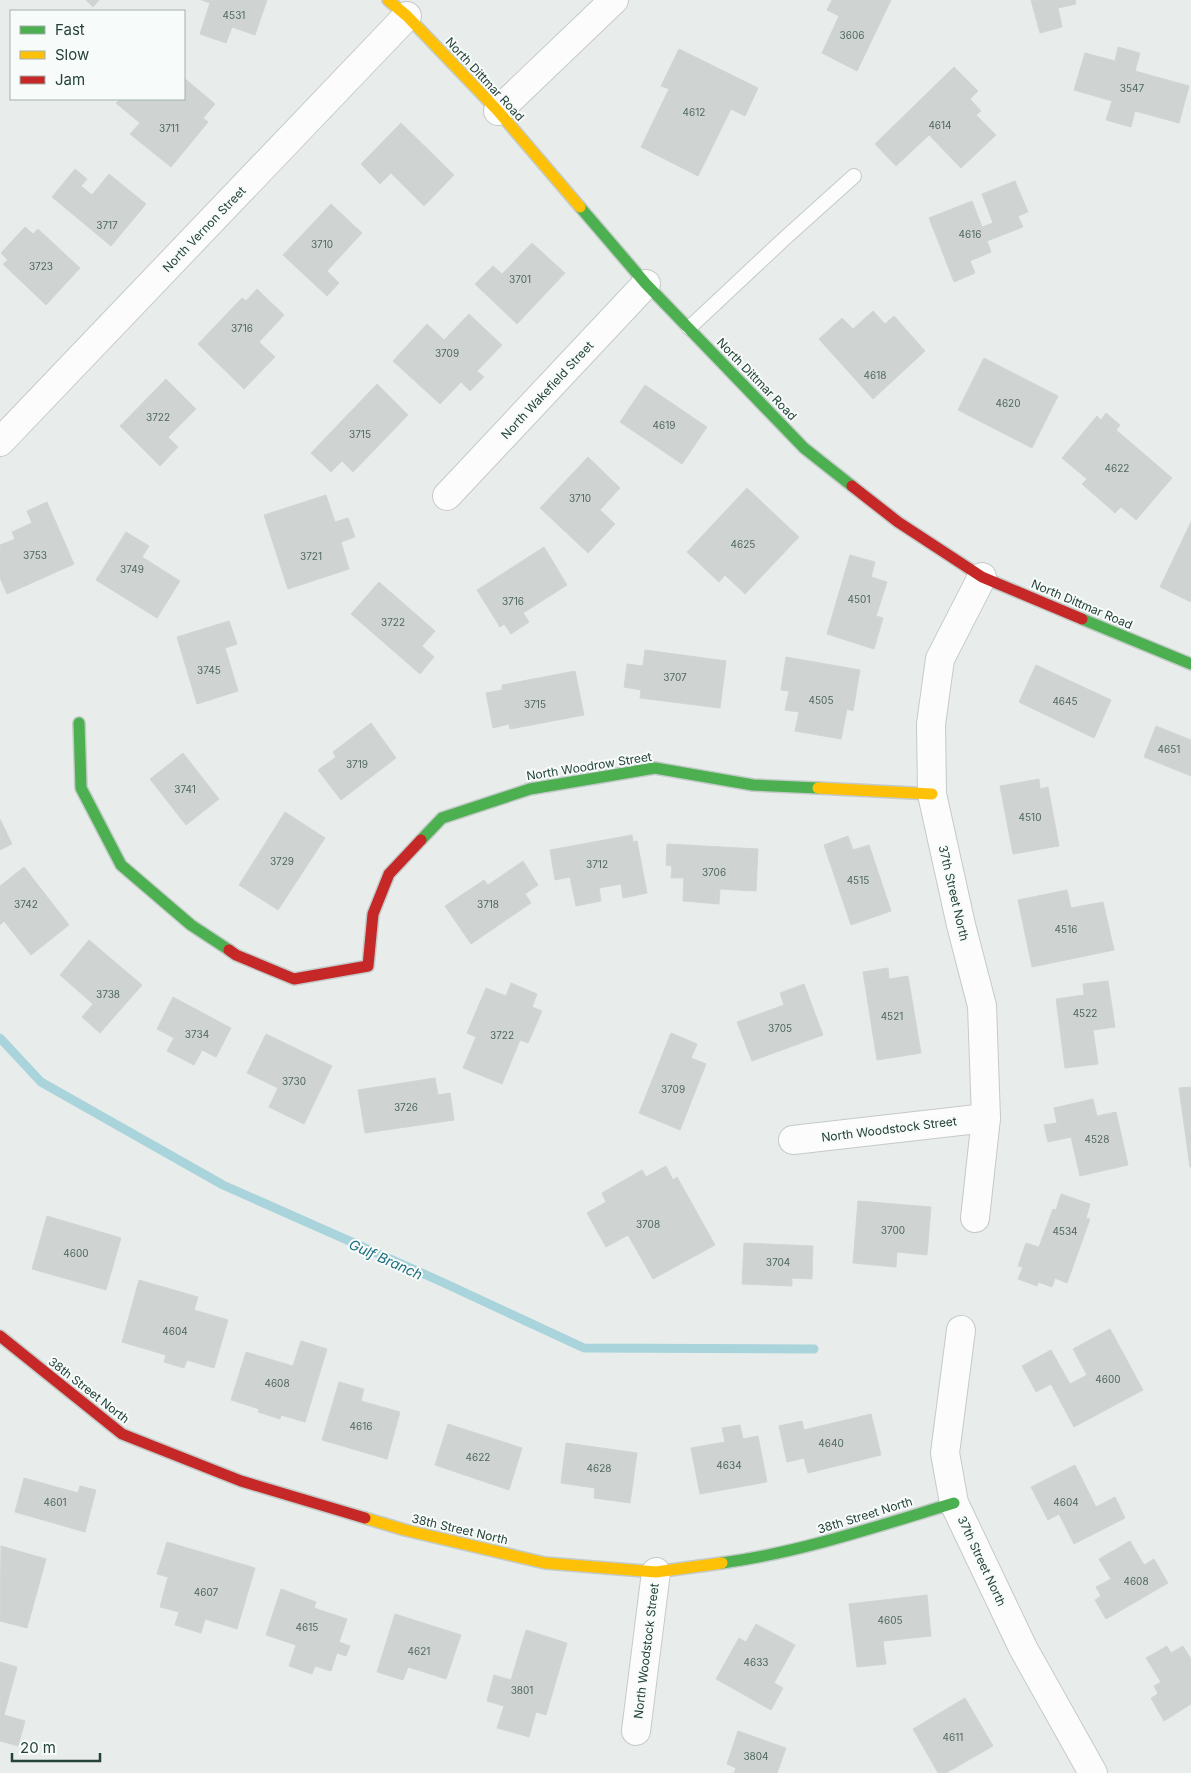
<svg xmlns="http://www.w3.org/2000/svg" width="1191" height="1773" viewBox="0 0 1191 1773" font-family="Inter,sans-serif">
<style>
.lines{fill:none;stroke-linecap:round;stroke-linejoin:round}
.stream{stroke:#a9d4db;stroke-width:9}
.building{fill:#cfd4d2;stroke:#d1d6d4}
.lane-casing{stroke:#c5cac8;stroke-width:16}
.street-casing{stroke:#c5cac8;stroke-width:30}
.fast-casing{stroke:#c3cbc8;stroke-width:14}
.slow-casing{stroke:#c3cbc8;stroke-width:14}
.jam-casing{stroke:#c3cbc8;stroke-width:14}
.lane{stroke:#fcfcfc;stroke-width:14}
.street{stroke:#fcfcfc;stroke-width:28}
.fast{stroke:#4caf50;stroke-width:11}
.slow{stroke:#ffc107;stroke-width:11}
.jam{stroke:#c62828;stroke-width:11}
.labels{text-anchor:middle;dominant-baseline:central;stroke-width:4;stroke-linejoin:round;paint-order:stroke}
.number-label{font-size:10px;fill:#506761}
.street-label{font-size:12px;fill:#24423a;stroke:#f7fbf9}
.water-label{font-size:14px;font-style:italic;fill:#1c6f80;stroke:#f7fbf9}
</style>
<rect width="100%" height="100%" fill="#e8edeb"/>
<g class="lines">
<path class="stream" d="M0,1038L41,1082L223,1185L442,1282L584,1348L814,1349"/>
</g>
<g class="building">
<path d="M86,0H99L93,7Z"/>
<path d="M201,0H267L255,35L232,27L226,43L200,34L210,3Z"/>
<path d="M832,0H891L857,71L822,53L839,16L827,10Z"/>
<path d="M1031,0H1075L1076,4L1058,8L1062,27L1040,33Z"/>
<path d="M1118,47L1140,53L1135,71L1189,86L1179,123L1135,111L1131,127L1106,120L1112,101L1074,90L1085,53L1115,61Z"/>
<path d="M679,49L758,88L745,116L731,109L698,176L641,147L669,89L661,86Z"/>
<path d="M954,67L978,91L970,99L981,111L976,115L996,135L961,168L929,135L896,166L875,144Z"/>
<path d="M184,78L215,104L203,118L208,122L171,167L130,134L140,123L116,103L120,99H184Z"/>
<path d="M401,123L454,175L424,206L391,173L380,184L361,164Z"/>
<path d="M75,169L87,179L81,186L92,195L109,174L146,204L111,246L52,197Z"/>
<path d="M1015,181L1028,212L1018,216L1023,227L987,241L991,252L970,261L975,273L954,282L929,218L972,201L982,227L993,223L982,194Z"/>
<path d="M331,204L362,233L327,271L339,283L327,296L283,255Z"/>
<path d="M25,227L33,234L38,229L80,268L46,305L3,264L8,260L1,253Z"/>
<path d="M532,243L565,273L517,324L475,284L493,266L502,274Z"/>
<path d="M257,289L284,315L259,342L275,357L244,389L198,344L242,298L246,301Z"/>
<path d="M873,311L885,324L894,316L925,351L873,399L819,339L842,318L853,329Z"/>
<path d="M469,314L502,345L477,371L484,377L470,391L461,382L440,404L393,361L427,324L444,340Z"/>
<path d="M984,358L1058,396L1032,448L958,410Z"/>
<path d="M166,379L196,409L168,437L178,447L160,466L120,426Z"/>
<path d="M377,384L408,415L353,472L342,461L331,472L311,453Z"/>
<path d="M645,385L707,427L682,464L620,422Z"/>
<path d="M1106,413L1120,425L1116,430L1172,478L1136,520L1121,507L1115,513L1082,484L1087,479L1062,458L1097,416L1101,420Z"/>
<path d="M588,457L620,488L600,510L615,524L588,553L540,508Z"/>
<path d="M747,488L799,537L745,594L725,575L719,582L687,552Z"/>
<path d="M326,495L335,522L348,518L355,537L341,542L349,569L288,589L264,515Z"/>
<path d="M47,502L74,564L7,594L0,578V545L15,539L12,532L32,523L27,511Z"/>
<path d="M1191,522V602L1160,587Z"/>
<path d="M126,532L149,546L142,557L180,581L157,618L96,580Z"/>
<path d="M544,547L567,585L523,613L529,622L511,634L504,624L500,627L477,590Z"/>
<path d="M850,555L875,562L871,577L887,582L876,616L883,618L874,649L827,634Z"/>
<path d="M379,582L435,631L422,646L434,657L420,674L351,614Z"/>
<path d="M229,621L237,644L225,648L238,691L197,704L177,637Z"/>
<path d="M645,650L726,661L720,708L640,698L641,690L624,687L627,664L643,666Z"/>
<path d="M786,657L860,670L853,711L847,709L841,739L795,731L799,712L785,710L789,691L781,690Z"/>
<path d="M1036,665L1111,700L1094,738L1019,702Z"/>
<path d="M575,671L584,715L510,729L509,724L493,728L486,693L502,690V685Z"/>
<path d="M371,723L396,758L341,800L318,770L336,757L333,752Z"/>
<path d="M1156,726L1191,740V776L1144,757Z"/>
<path d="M183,753L219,799L186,825L150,779Z"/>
<path d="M1039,779L1040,789L1048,787L1059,846L1013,854L1000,786Z"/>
<path d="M285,812L325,838L278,910L239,885Z"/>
<path d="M0,819L12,844L0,850Z"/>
<path d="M632,835L633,842L637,841L647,893L623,898L621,884L599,888L601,901L576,906L570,877L555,880L550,850Z"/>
<path d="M848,836L853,850L869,845L891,911L851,925L824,845Z"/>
<path d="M667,844L758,849L756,891L720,889L719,904L683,901L684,878H671L672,866L666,865Z"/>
<path d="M523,861L538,885L525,894L531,903L471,944L445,906L484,880L488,885Z"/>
<path d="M24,867L69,925L31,955L4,921L0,925V886Z"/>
<path d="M1067,890L1071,908L1103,902L1114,950L1032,967L1018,900Z"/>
<path d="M89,940L142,985L100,1033L82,1017L93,1004L60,975Z"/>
<path d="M888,968L889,979L908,976L921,1053L877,1060L863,972Z"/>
<path d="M1108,981L1115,1027L1093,1030L1098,1064L1065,1068L1056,999L1084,995L1083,984Z"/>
<path d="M511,983L537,994L532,1007L542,1011L528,1043L520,1040L502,1084L463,1068L476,1037L467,1033L486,988L506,996Z"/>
<path d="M804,984L823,1035L752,1061L737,1022L784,1005L780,993Z"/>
<path d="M173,997L231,1028L216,1057L202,1050L194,1065L167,1051L174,1038L157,1029Z"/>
<path d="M671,1033L697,1044L691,1058L706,1064L680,1130L639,1113Z"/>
<path d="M266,1034L332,1066L304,1124L269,1107L278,1088L247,1073Z"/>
<path d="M435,1078L438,1095L450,1093L454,1120L365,1133L358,1090Z"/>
<path d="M1191,1087V1167H1190L1179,1088Z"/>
<path d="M1093,1099L1097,1116L1116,1112L1128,1165L1080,1176L1071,1137L1048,1142L1044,1125L1057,1123L1054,1108Z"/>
<path d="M666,1166L673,1180L677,1177L715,1245L653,1279L628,1235L606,1247L587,1213L606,1202L602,1193L642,1170L646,1177Z"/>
<path d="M1061,1194L1090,1204L1086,1218L1090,1219L1067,1283L1055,1278L1052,1287L1038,1282L1037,1286L1018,1279L1023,1267L1018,1266L1026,1243L1039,1247L1053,1209L1056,1210Z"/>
<path d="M858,1201L931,1207L927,1255L897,1252L896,1267L853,1263Z"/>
<path d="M47,1216L121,1238L106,1290L32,1269Z"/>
<path d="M744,1243L813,1246L812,1279L792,1278V1286L742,1284Z"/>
<path d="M139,1280L198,1297L194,1310L228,1320L214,1368L187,1360L184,1368L164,1362L166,1355L122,1342Z"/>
<path d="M1110,1329L1143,1390L1074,1427L1051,1384L1036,1392L1022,1366L1051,1350L1070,1384L1087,1375L1073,1349Z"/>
<path d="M301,1341L327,1349L305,1422L281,1415L280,1419L258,1412L259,1409L231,1400L246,1352L293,1366Z"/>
<path d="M339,1382L364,1389L361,1401L400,1412L387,1459L322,1440Z"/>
<path d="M871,1414L881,1455L808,1473L804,1458L787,1462L779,1426L802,1421L804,1430Z"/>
<path d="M448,1424L522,1448L509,1490L435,1465Z"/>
<path d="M740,1425L743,1439L758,1436L767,1482L700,1494L691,1448L725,1442L722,1428Z"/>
<path d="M566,1443L637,1453L630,1503L594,1498L595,1488L561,1483Z"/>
<path d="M1075,1465L1096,1507L1115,1497L1125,1518L1074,1544L1059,1514L1048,1520L1031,1487Z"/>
<path d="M24,1478L78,1493L80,1486L96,1490L85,1532L15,1512Z"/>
<path d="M1130,1541L1144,1565L1154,1559L1168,1583L1106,1619L1095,1600L1101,1596L1096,1587L1111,1579L1099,1559Z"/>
<path d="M167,1542L255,1568L237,1629L205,1619L201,1633L175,1625L179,1612L160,1607L168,1577L157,1574Z"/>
<path d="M1,1546L46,1559L27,1628L0,1621Z"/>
<path d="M281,1589L316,1602L314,1608L347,1619L339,1642L350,1646L346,1656L337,1653L331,1671L315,1666L312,1674L289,1666L296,1645L266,1635Z"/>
<path d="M927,1595L931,1636L883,1641L886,1664L857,1667L849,1604Z"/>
<path d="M395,1614L461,1635L446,1679L408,1667L403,1680L377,1672Z"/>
<path d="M756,1624L795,1645L774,1683L783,1688L771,1710L716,1679L739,1638L746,1642Z"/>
<path d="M526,1630L567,1643L546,1715L536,1712L529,1737L497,1728L504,1706L487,1701L494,1675L511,1680Z"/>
<path d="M1167,1646L1171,1653L1183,1646L1191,1659V1704L1164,1721L1151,1698L1158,1694L1154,1686L1161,1682L1146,1658Z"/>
<path d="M0,1662L17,1667L4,1715L25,1721L18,1746L0,1741Z"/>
<path d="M965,1698L993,1746L946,1773H938L913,1729Z"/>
<path d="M738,1731L786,1748L777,1773H734L736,1768L727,1764Z"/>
</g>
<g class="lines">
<defs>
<path id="lane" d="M689,328L784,239L854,176"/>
<g id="street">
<path d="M498,111L614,0"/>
<path d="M0,442L407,16"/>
<path d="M447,496L646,284"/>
<path d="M793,1140L986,1118"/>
<path d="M975,1218L986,1118L982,1006L961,925L932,794L931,724L940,659L982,577"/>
<path d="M961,1330L945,1453L954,1503L1023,1648L1093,1773"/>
<path d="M636,1731L656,1572"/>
</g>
<g id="fast">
<path d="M580,207L646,284L804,448L852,486"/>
<path d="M1082,619L1191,664"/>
<path d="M79,723L81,788L121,865L191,925L229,950"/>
<path d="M421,840L442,818L530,789L655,768L753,785L818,788"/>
<path d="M722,1563C802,1552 878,1526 954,1503"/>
</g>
<g id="slow">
<path d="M388,0L407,16L498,111L580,207"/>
<path d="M818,788L932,794"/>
<path d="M365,1518L405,1530L545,1563L656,1572L722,1563"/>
</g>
<g id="jam">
<path d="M852,486L898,522L982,577L1082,619"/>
<path d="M229,950L236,955L294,979L368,966L373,914L389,874L421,840"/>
<path d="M0,1336L122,1434L241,1481L365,1518"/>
</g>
</defs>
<use href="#lane" class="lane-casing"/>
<use href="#street" class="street-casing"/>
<use href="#fast" class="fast-casing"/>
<use href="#slow" class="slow-casing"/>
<use href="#jam" class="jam-casing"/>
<use href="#lane" class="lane"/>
<use href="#street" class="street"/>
<use href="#fast" class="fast"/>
<use href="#slow" class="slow"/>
<use href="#jam" class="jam"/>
</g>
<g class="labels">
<g class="number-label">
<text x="234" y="15">4531</text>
<text x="852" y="35">3606</text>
<text x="1132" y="88">3547</text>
<text x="694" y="112">4612</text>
<text x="940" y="125">4614</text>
<text x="169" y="128">3711</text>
<text x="107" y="225">3717</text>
<text x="970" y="234">4616</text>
<text x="322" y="244">3710</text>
<text x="41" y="266">3723</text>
<text x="520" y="279">3701</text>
<text x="242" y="328">3716</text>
<text x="447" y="353">3709</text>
<text x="875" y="375">4618</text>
<text x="1008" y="403">4620</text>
<text x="158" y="417">3722</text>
<text x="664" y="425">4619</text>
<text x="360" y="434">3715</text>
<text x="1117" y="468">4622</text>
<text x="580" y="498">3710</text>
<text x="743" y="544">4625</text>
<text x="35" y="555">3753</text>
<text x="311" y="556">3721</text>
<text x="132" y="569">3749</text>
<text x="859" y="599">4501</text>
<text x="513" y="601">3716</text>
<text x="393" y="622">3722</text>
<text x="209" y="670">3745</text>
<text x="675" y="677">3707</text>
<text x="821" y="700">4505</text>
<text x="1065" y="701">4645</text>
<text x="535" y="704">3715</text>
<text x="1169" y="749">4651</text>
<text x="357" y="764">3719</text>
<text x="185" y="789">3741</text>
<text x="1030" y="817">4510</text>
<text x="282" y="861">3729</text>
<text x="597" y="864">3712</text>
<text x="714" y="872">3706</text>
<text x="858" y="880">4515</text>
<text x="26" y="904">3742</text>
<text x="488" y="904">3718</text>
<text x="1066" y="929">4516</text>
<text x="108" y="994">3738</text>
<text x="1085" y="1013">4522</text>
<text x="892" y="1016">4521</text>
<text x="780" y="1028">3705</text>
<text x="197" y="1034">3734</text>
<text x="502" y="1035">3722</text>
<text x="294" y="1081">3730</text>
<text x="673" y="1089">3709</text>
<text x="406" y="1107">3726</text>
<text x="1097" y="1139">4528</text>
<text x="648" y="1224">3708</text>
<text x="893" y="1230">3700</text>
<text x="1065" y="1231">4534</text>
<text x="76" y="1253">4600</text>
<text x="778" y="1262">3704</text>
<text x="175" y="1331">4604</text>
<text x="1108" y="1379">4600</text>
<text x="277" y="1383">4608</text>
<text x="361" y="1426">4616</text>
<text x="831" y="1443">4640</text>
<text x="478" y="1457">4622</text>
<text x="729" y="1465">4634</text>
<text x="599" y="1468">4628</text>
<text x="55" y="1502">4601</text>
<text x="1066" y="1502">4604</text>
<text x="1136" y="1581">4608</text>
<text x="206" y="1592">4607</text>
<text x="890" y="1620">4605</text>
<text x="307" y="1627">4615</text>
<text x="419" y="1651">4621</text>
<text x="756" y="1662">4633</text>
<text x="522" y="1690">3801</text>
<text x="953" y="1737">4611</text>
<text x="756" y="1756">3804</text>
</g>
<g class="street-label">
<text transform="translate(485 79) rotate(47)">North Dittmar Road</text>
<text transform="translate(204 229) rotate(-46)">North Vernon Street</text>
<text transform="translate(757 379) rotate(46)">North Dittmar Road</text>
<text transform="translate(547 390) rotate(-47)">North Wakefield Street</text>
<text transform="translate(1082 604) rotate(23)">North Dittmar Road</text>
<text transform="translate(589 766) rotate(-9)">North Woodrow Street</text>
<text transform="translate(954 893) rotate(77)">37th Street North</text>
<text transform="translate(889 1129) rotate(-7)">North Woodstock Street</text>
<text transform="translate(89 1390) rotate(38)">38th Street North</text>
<text transform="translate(865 1515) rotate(-17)">38th Street North</text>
<text transform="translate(460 1529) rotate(13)">38th Street North</text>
<text transform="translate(982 1561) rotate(65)">37th Street North</text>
<text transform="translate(646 1651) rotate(-83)">North Woodstock Street</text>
</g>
<g class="water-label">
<text transform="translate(386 1259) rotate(24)">Gulf Branch</text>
</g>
</g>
<rect x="10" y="10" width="175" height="90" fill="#f7fbf9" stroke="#a3b1ad"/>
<rect x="20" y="26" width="25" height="8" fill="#4caf50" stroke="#a3b1ad"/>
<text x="55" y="35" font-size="15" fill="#24423a">Fast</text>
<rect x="20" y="51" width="25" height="8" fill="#ffc107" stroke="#a3b1ad"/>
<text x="55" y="60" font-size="15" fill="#24423a">Slow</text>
<rect x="20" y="76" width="25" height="8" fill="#c62828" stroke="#a3b1ad"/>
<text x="55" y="85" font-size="15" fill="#24423a">Jam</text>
<path d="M12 1753v8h88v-8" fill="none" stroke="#24423a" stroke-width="2.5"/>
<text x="20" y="1753" font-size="15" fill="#24423a" stroke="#f7fbf9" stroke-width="4" paint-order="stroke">20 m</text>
</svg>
